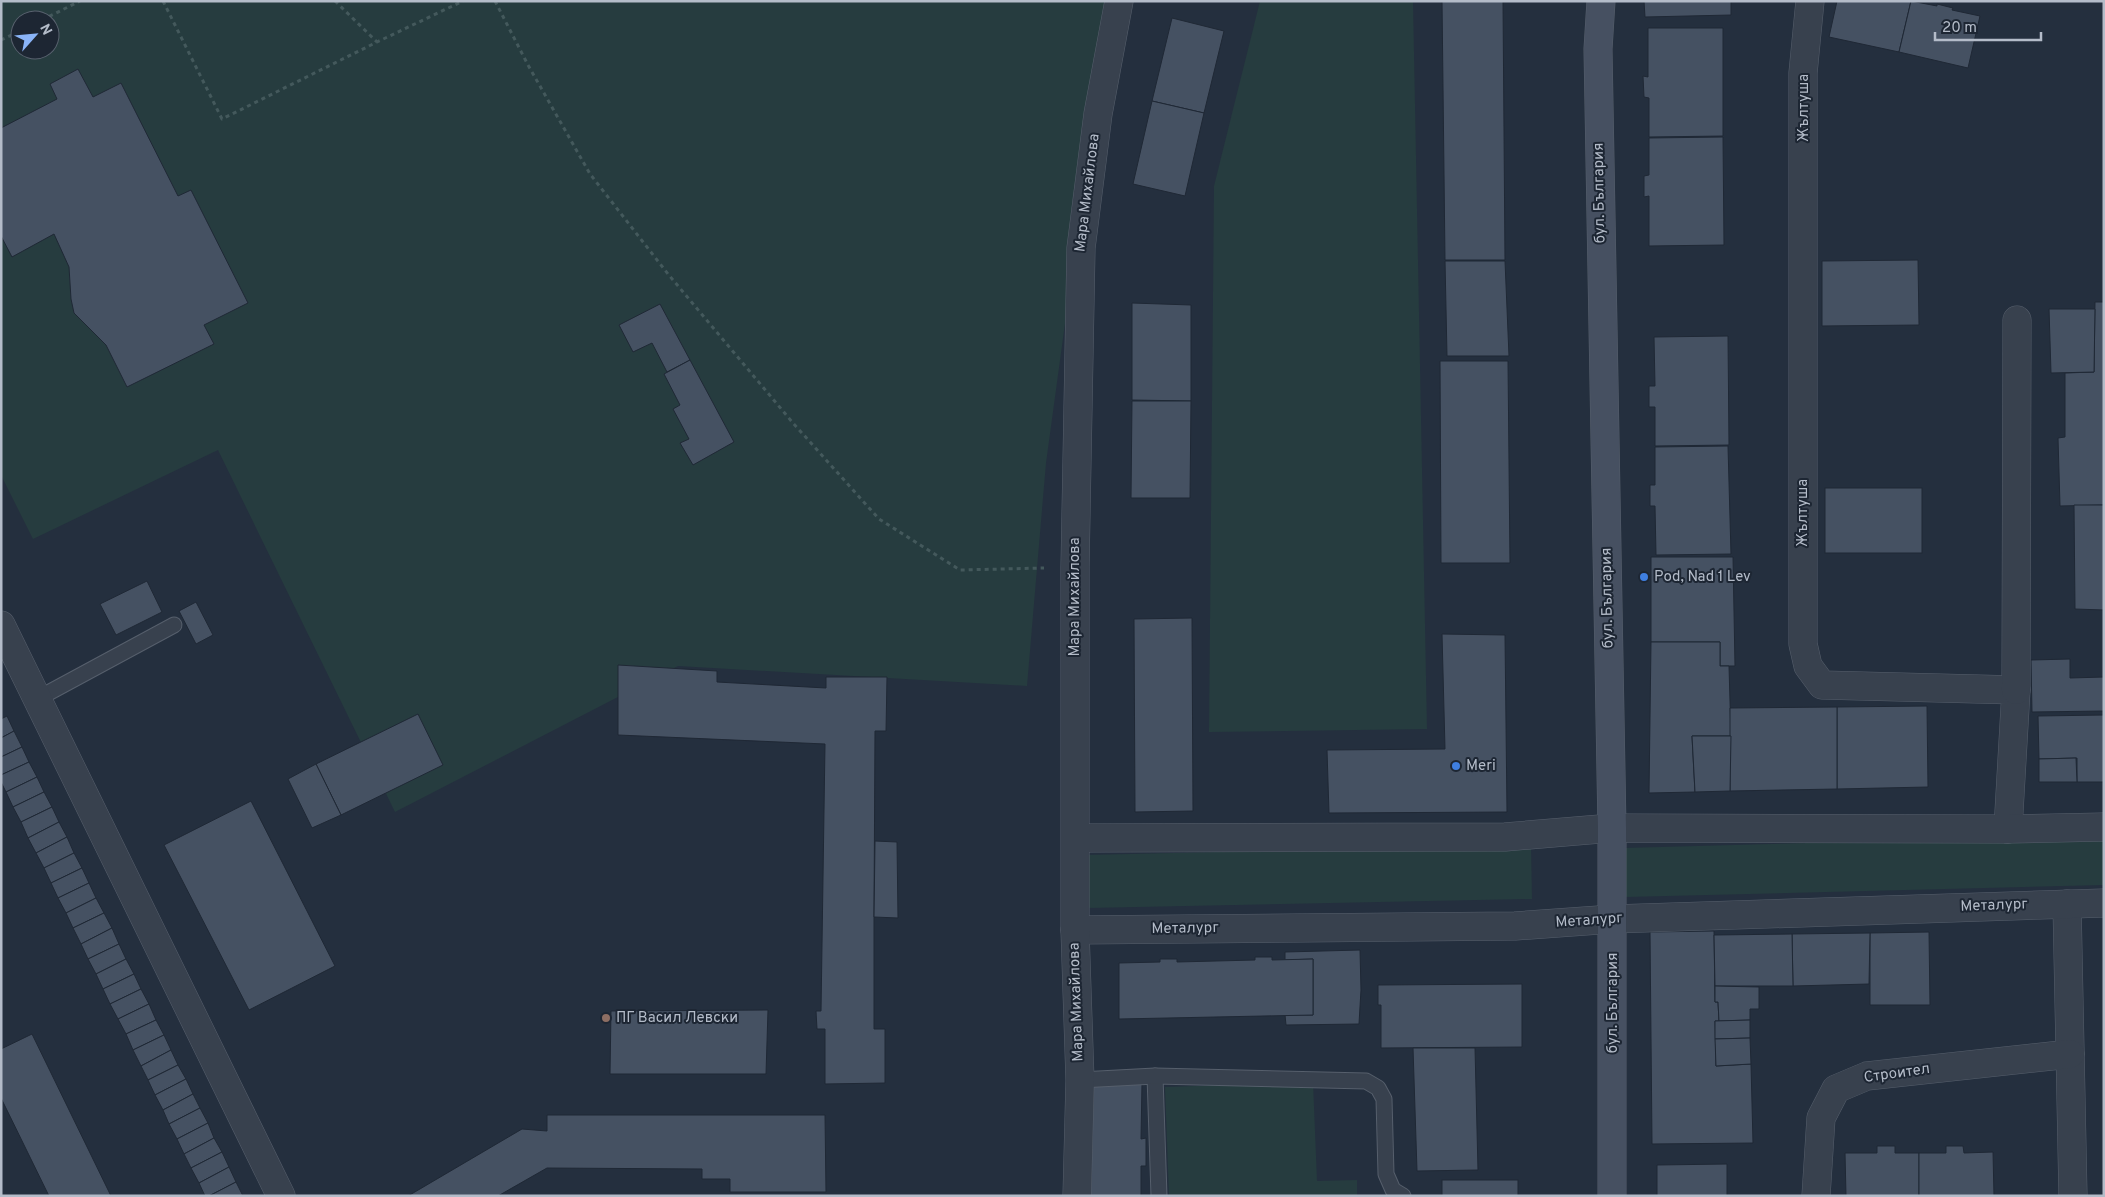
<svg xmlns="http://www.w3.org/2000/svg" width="2105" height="1197" viewBox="0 0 2105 1197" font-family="Overpass,sans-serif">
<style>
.green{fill:#263c3f;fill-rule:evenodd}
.building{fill:#455162;stroke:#1f2835}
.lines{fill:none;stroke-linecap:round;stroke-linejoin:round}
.service-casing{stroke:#565f6c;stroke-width:17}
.minor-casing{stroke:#565f6c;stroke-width:29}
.secondary-casing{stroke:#565f6c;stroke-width:29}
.path{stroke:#44595c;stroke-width:3;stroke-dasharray:4 4;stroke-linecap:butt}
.service{stroke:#38414e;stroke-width:15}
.minor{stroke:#38414e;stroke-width:28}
.secondary{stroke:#465061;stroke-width:28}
.shop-dot{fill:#3f7fe0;stroke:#1d2633;stroke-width:2}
.education-dot{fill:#8d6e63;stroke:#1d2633;stroke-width:2}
.labels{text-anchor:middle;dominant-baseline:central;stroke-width:4;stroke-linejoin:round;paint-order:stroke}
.street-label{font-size:15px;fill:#b4bcc9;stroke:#1d2633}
.poi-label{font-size:15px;fill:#b4bcc9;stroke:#1d2633;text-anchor:start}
</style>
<rect width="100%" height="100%" fill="#242f3e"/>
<g class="green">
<path d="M1,1H1109L1046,463L1027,686L678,666L395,812L218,450L33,539L1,475ZM20,20H50V50H20Z"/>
<path d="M1260,1H1413L1427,729L1209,732L1214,186Z"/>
<path d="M2104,835V885L1626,897L1624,848Z"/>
<path d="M1531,845L1532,899L1088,908L1086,855Z"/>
<path d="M1313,1082L1317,1181L1357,1180V1196H1169L1165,1087Z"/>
</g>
<g class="building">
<path d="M1442,1H1503L1505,260H1445Z"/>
<path d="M1644,1H1731V15L1645,17Z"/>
<path d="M1837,1H1911L1899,52L1829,37Z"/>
<path d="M1911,1L1937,6V4L1953,8L1952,10L1980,16L1968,68L1899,52Z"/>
<path d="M1172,18L1224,31L1204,113L1152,101Z"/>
<path d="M1648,28H1723V136L1649,137V98L1644,97L1643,76L1648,77Z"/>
<path d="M78,69L93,97L121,83L178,196L191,190L248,303L204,325L214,344L127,387L106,345L74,313L71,299L69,267L54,234L12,257L1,236V128L57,99L50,84Z"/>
<path d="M1152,101L1204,113L1185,196L1133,184Z"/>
<path d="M1723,137L1724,245L1649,246V196L1644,197V176L1649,175V138Z"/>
<path d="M1918,260L1919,325L1822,326V261Z"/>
<path d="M1445,261H1505L1509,356H1447Z"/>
<path d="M2095,302H2104V505L2060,506L2058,438L2065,437V373L2094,372Z"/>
<path d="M1132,303L1191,305V401L1132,400Z"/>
<path d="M660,304L690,360L667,372L652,343L633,352L619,325Z"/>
<path d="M2049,309H2095L2094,372L2051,373Z"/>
<path d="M1728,336L1729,445L1655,446V407H1649V386H1655L1654,337Z"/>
<path d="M690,360L734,442L693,465L680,443L689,439L673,409L680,405L664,374Z"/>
<path d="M1440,361H1508L1510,563H1441Z"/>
<path d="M1132,401H1191L1190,498H1131Z"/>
<path d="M1728,446L1731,554L1656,555L1655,506H1650V485H1655V447Z"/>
<rect x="1825" y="488" width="97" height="65"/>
<path d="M2074,505H2104V610L2075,609Z"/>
<path d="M1651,557H1733L1735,666H1720V642H1651Z"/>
<path d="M147,581L162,612L116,635L100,604Z"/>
<path d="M196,602L213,635L196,644L179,611Z"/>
<path d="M1192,618L1193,811L1135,812L1134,619Z"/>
<path d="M1442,634L1505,635L1507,812L1329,813L1327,750L1445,749Z"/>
<path d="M1651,642H1720V666H1729L1731,736H1692L1695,792L1649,793Z"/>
<path d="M2070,659V678L2104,677V711L2032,712L2031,660Z"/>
<path d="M618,665L717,671V682L826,688V677H887L886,731H875L874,917V1029H885V1083L825,1084V1029H817L816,1011H821L825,744L618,735Z"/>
<path d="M1927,706L1928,787L1837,789V707Z"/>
<path d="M1837,707V789L1730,791V708Z"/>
<path d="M418,714L443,765L341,815L316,764Z"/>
<path d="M2104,715V782H2077V758L2039,759L2038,716Z"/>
<path d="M7,716L14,731L1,738V719Z"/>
<path d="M14,731L22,747L1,757V738Z"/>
<path d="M1692,736H1731L1730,791L1695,792Z"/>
<path d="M22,747L29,762L1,775V757Z"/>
<path d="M2076,758L2077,782H2039V759Z"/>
<path d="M29,762L37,777L6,792L1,782V775Z"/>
<path d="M316,764L341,815L312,828L288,779Z"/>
<path d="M37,777L44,792L13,807L6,792Z"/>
<path d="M44,792L52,807L21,822L13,807Z"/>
<path d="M251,801L335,966L249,1010L164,845Z"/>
<path d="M52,807L59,822L28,838L21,822Z"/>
<path d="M59,822L67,837L36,853L28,838Z"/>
<path d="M67,837L74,853L44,868L36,853Z"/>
<path d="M875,841L897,842L898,918L874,917Z"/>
<path d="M74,853L82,868L51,883L44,868Z"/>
<path d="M82,868L89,883L58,898L51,883Z"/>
<path d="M89,883L96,898L66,913L58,898Z"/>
<path d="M96,898L104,913L73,928L66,913Z"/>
<path d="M104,913L112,928L81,944L73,928Z"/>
<path d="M112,928L119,944L88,959L81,944Z"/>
<path d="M1714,931L1715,1002H1718L1719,1021H1715L1716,1066L1751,1064L1753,1143L1652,1144L1650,932Z"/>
<path d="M1929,932L1930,1005H1870V933Z"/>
<path d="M1870,933L1869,984L1793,986L1792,934Z"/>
<path d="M1792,934L1793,986H1715L1714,935Z"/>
<path d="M119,944L126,959L96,974L88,959Z"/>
<path d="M1360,950L1361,990L1359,1024L1286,1025L1285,1015H1313V959L1285,960V952Z"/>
<path d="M1255,957H1272V960L1313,959V1015L1119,1019V963L1160,962V959H1177V962L1255,960Z"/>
<path d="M126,959L134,974L103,989L96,974Z"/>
<path d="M134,974L141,989L110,1004L103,989Z"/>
<path d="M1522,984V1047L1381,1048V1005H1378V985Z"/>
<path d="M1715,986L1759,987V1009H1750V1020L1719,1021L1718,1002H1715Z"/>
<path d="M141,989L149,1004L118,1019L110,1004Z"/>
<path d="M149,1004L156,1020L126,1034L118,1019Z"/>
<path d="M768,1010L766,1074H610L611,1011Z"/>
<path d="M156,1020L164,1035L133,1050L126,1034Z"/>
<path d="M1750,1020V1038L1715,1039V1021Z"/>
<path d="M32,1034L111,1196H49L1,1098V1049Z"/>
<path d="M164,1035L171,1050L141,1066L133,1050Z"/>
<path d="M1750,1038L1751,1064L1716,1066L1715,1039Z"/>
<path d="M1413,1048H1475L1478,1170L1417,1171Z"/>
<path d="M171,1050L178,1065L148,1080L141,1066Z"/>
<path d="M178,1065L186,1079L155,1095L148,1080Z"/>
<path d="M186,1079L193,1094L163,1110L155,1095Z"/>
<path d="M1142,1083L1141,1139L1146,1138V1166H1141V1196H1089L1088,1084Z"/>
<path d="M193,1094L200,1108L169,1124L163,1110Z"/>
<path d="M200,1108L208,1123L177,1139L169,1124Z"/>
<path d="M547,1115H825L826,1192H730V1179H702V1169L547,1168L498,1196H408L522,1129L547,1131Z"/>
<path d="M208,1123L214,1138L184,1154L177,1139Z"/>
<path d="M214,1138L222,1152L191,1168L184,1154Z"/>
<path d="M1877,1146H1895V1153H1919V1196H1846L1845,1153H1877Z"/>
<path d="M1946,1146H1963L1964,1153L1993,1152L1994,1196H1919V1153H1946Z"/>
<path d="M222,1152L229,1167L199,1183L191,1168Z"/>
<path d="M1727,1164V1196H1657V1165Z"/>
<path d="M229,1167L236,1182L209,1196H205L199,1183Z"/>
<rect x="1442" y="1180" width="76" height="16"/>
<path d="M236,1182L243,1196H209Z"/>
</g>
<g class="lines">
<defs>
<g id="service">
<path d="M37,699L174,625"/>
<path d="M1155,1076L1159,1196"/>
<path d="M1080,1080L1155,1076L1366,1081L1378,1088L1384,1099L1386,1174L1393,1190L1403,1196"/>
</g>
<g id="minor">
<path d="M1810,1L1803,73V644L1808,666L1822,685L2016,690L2008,829"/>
<path d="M1,625L281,1196"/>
<path d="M2016,690L2017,320"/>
<path d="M1076,838L1505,837L1612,828L2008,829L2104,827"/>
<path d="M2067,904L2073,1196"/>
<path d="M1075,930L1515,926L1613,919L2104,903"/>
<path d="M1077,1196L1080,1080L1075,930V567L1081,248L1098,114L1119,1"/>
<path d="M1816,1196L1821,1118L1836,1089L1867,1076L2070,1054"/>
</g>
<path id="secondary" d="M1601,1L1598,49L1612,828V1196"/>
</defs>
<use href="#service" class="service-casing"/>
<use href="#minor" class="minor-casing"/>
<use href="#secondary" class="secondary-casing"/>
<g class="path">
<path d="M163,1L222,119L377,42L463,1"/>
<path d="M335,1L377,42"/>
<path d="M495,1L528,65L590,174L668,274L793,423L879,519L960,570L1044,568"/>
<path d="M42,20L80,1"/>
<path d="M1,40L20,31"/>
</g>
<use href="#service" class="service"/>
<use href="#minor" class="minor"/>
<use href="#secondary" class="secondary"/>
</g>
<g class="shop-dot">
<circle cx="1644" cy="577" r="5"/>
<circle cx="1456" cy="766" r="5"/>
</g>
<circle class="education-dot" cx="606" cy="1018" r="5"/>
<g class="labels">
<g class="street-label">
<text transform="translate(1804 108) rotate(-90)">Жълтуша</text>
<text transform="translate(1088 193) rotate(-83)">Мара Михайлова</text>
<text transform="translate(1600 193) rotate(-91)">бул. България</text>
<text transform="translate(1803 513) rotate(-90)">Жълтуша</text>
<text transform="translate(1075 597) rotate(-90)">Мара Михайлова</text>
<text transform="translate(1608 598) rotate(-91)">бул. България</text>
<text transform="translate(1994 906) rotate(-2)">Металург</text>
<text transform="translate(1589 921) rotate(-4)">Металург</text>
<text transform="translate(1185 929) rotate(-1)">Металург</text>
<text transform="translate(1077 1002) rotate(-92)">Мара Михайлова</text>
<text transform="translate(1613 1003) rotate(-90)">бул. България</text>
<text transform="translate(1897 1074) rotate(-8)">Строител</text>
</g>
<g class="poi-label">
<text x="1654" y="577">Pod, Nad 1 Lev</text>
<text x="1466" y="766">Meri</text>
<text x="616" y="1018">ПГ Васил Левски</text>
</g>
</g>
<rect width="2105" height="1197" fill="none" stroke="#b4bcc9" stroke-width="5"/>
<g transform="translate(35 35) rotate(63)"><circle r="24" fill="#1d2633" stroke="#59626f"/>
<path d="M0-4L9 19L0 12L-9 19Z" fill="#8ab4f8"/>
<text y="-8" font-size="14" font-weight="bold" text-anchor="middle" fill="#b4bcc9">N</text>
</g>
<path d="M1935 32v8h106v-8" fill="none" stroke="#b4bcc9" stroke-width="2.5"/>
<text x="1942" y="32" font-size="15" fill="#b4bcc9" stroke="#1d2633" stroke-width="4" paint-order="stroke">20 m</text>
</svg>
